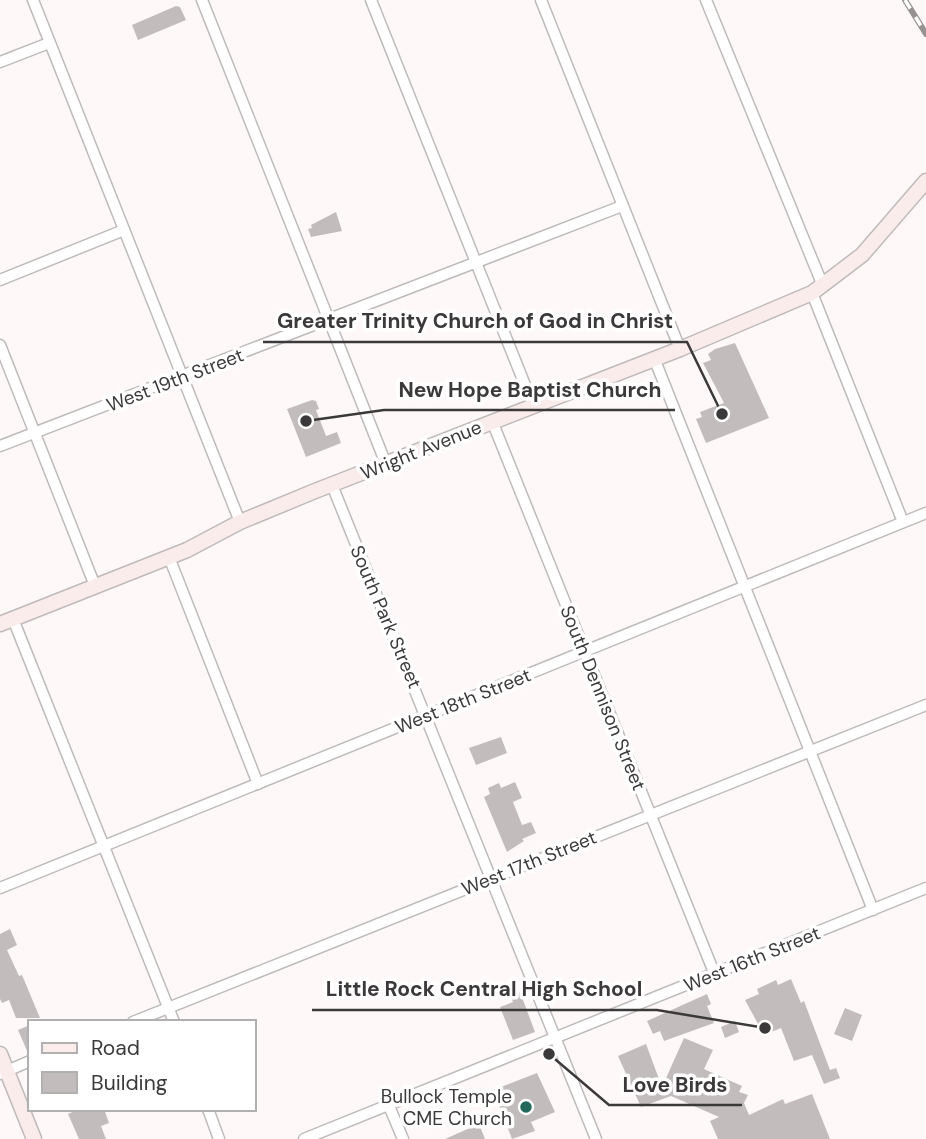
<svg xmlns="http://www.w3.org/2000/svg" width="926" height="1139" viewBox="0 0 926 1139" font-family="'DM Sans',sans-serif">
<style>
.building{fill:#c2bdbc}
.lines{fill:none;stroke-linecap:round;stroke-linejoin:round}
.street-casing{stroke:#c0bbbb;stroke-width:13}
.secondary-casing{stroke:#c0bbbb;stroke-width:17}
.street{stroke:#fff;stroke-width:10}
.secondary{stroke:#faecea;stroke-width:14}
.rail-casing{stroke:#969292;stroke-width:6}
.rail{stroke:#fff;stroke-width:3.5;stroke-dasharray:10;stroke-linecap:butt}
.poi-dot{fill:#23685a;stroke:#fff;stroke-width:2.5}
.labels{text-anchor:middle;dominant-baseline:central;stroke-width:7;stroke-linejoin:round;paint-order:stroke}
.street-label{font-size:19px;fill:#3b3939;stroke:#fff}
.poi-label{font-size:19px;fill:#3b3939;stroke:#fff;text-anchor:end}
.leader{fill:none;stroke:#3b3939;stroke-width:2.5}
.callout-dot{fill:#3b3939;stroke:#fff;stroke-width:2.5}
.callout-label{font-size:21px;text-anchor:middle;font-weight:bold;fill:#3b3939;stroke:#fff;stroke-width:7;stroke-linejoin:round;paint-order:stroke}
</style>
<rect width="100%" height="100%" fill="#fef9f8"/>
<g class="building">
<path d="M176,6L180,7L186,20L138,40L132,25Z"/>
<path d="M336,212L342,231L311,237L308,229L312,228L311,225Z"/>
<path d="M735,343L769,418L706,443L696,419L702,417L700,412L724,403L703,363L711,360L708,354L715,349Z"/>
<path d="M312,400L316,401L319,409L316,410L326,436L337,432L341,443L306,457L287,409Z"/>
<path d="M501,737L507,753L476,765L469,748Z"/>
<path d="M515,782L522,798L513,802L522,825L531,822L536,833L522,839L524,841L507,852L484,797L490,794L488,788L499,783L501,788Z"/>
<path d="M10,929L17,945L7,950L19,976L22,975L40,1018H16L9,1000L2,1003L0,999V934Z"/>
<path d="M791,979L801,1003L804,1001L830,1070L836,1068L840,1078L824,1084L812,1055L794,1061L781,1028L764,1035L745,1000L759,994L757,989L776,980L778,985Z"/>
<path d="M520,992L535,1032L513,1040L500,1007L513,1002L511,997Z"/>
<path d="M707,994L711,1004L707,1006L714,1023L664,1041L660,1031L653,1034L647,1021Z"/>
<path d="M845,1008L862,1015L852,1041L834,1034Z"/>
<path d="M735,1021L739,1032L725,1038L721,1027Z"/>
<path d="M30,1025V1053H28L18,1030Z"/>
<path d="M684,1038L713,1050L704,1069L742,1086L739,1092L748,1095L744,1103L749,1115L783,1099L785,1104L812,1094L830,1139H718L710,1121L719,1117L671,1096L641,1107L618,1056L646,1044L662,1087Z"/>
<path d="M537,1073L555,1112L531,1122L535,1131L512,1139L493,1090Z"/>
<path d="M79,1109H104L109,1123L101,1126L106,1139H79L68,1114Z"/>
<path d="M479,1124L485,1139H445Z"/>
</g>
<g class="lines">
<defs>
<g id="street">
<path d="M33,0L240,522"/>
<path d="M202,0L386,464"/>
<path d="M371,0L533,405"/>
<path d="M541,0L680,349"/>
<path d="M706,0L823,286"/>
<path d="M0,62L49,43"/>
<path d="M0,280L124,230"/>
<path d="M812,293L903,522"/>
<path d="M0,345L95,586"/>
<path d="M654,358L873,910"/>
<path d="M492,421L715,975"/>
<path d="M0,446L622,206"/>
<path d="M332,485L596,1139"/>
<path d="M169,557L258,784"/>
<path d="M13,619L174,1022"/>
<path d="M0,888L926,513"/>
<path d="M133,1022L926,705"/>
<path d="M0,1074L30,1061"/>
<path d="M389,1106L403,1139"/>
<path d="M208,1109L219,1139"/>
<path d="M304,1139L926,888"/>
</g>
<g id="secondary">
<path d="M0,624L187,550L240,522L315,491L680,349L812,293L862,255L926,181"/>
<path d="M0,1054L34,1139"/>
</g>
</defs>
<use href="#street" class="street-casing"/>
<use href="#secondary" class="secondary-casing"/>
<use href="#street" class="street"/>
<use href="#secondary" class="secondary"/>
<defs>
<path id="rail" d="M905,0L926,34"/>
</defs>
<use href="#rail" class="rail-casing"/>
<use href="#rail" class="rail"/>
</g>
<circle class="poi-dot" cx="526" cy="1107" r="7"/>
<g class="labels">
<g class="street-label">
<text transform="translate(175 380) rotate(-21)">West 19th Street</text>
<text transform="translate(421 450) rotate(-22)">Wright Avenue</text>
<text transform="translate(386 617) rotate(67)">South Park Street</text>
<text transform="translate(603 698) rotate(68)">South Dennison Street</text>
<text transform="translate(463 701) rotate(-22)">West 18th Street</text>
<text transform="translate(529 863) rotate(-22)">West 17th Street</text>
<text transform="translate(752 959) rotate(-22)">West 16th Street</text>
</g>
<g class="poi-label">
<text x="512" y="1096">Bullock Temple<tspan x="512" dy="22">CME Church</tspan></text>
</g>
</g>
<path class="leader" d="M722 414L687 342H263M306 421L384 410H675M765 1028L657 1010H312M549 1054L609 1105H742"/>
<g class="callout-dot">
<circle cx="722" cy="414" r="7"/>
<circle cx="306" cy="421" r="7"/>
<circle cx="765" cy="1028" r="7"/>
<circle cx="549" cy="1054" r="7"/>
</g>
<g class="callout-label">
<text x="475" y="328">Greater Trinity Church of God in Christ</text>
<text x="530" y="397">New Hope Baptist Church</text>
<text x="484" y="996">Little Rock Central High School</text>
<text x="675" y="1092">Love Birds</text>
</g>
<rect x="28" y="1020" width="228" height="91" fill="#ffffff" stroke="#b1b0b0" stroke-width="2"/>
<rect x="42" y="1043" width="35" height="10" fill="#faecea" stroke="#b1b0b0" stroke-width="2"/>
<text x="91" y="1055" font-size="21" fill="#3b3939">Road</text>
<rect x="42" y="1072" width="35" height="21" fill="#c2bdbc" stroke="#b1b0b0" stroke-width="2"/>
<text x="91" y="1090" font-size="21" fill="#3b3939">Building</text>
</svg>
